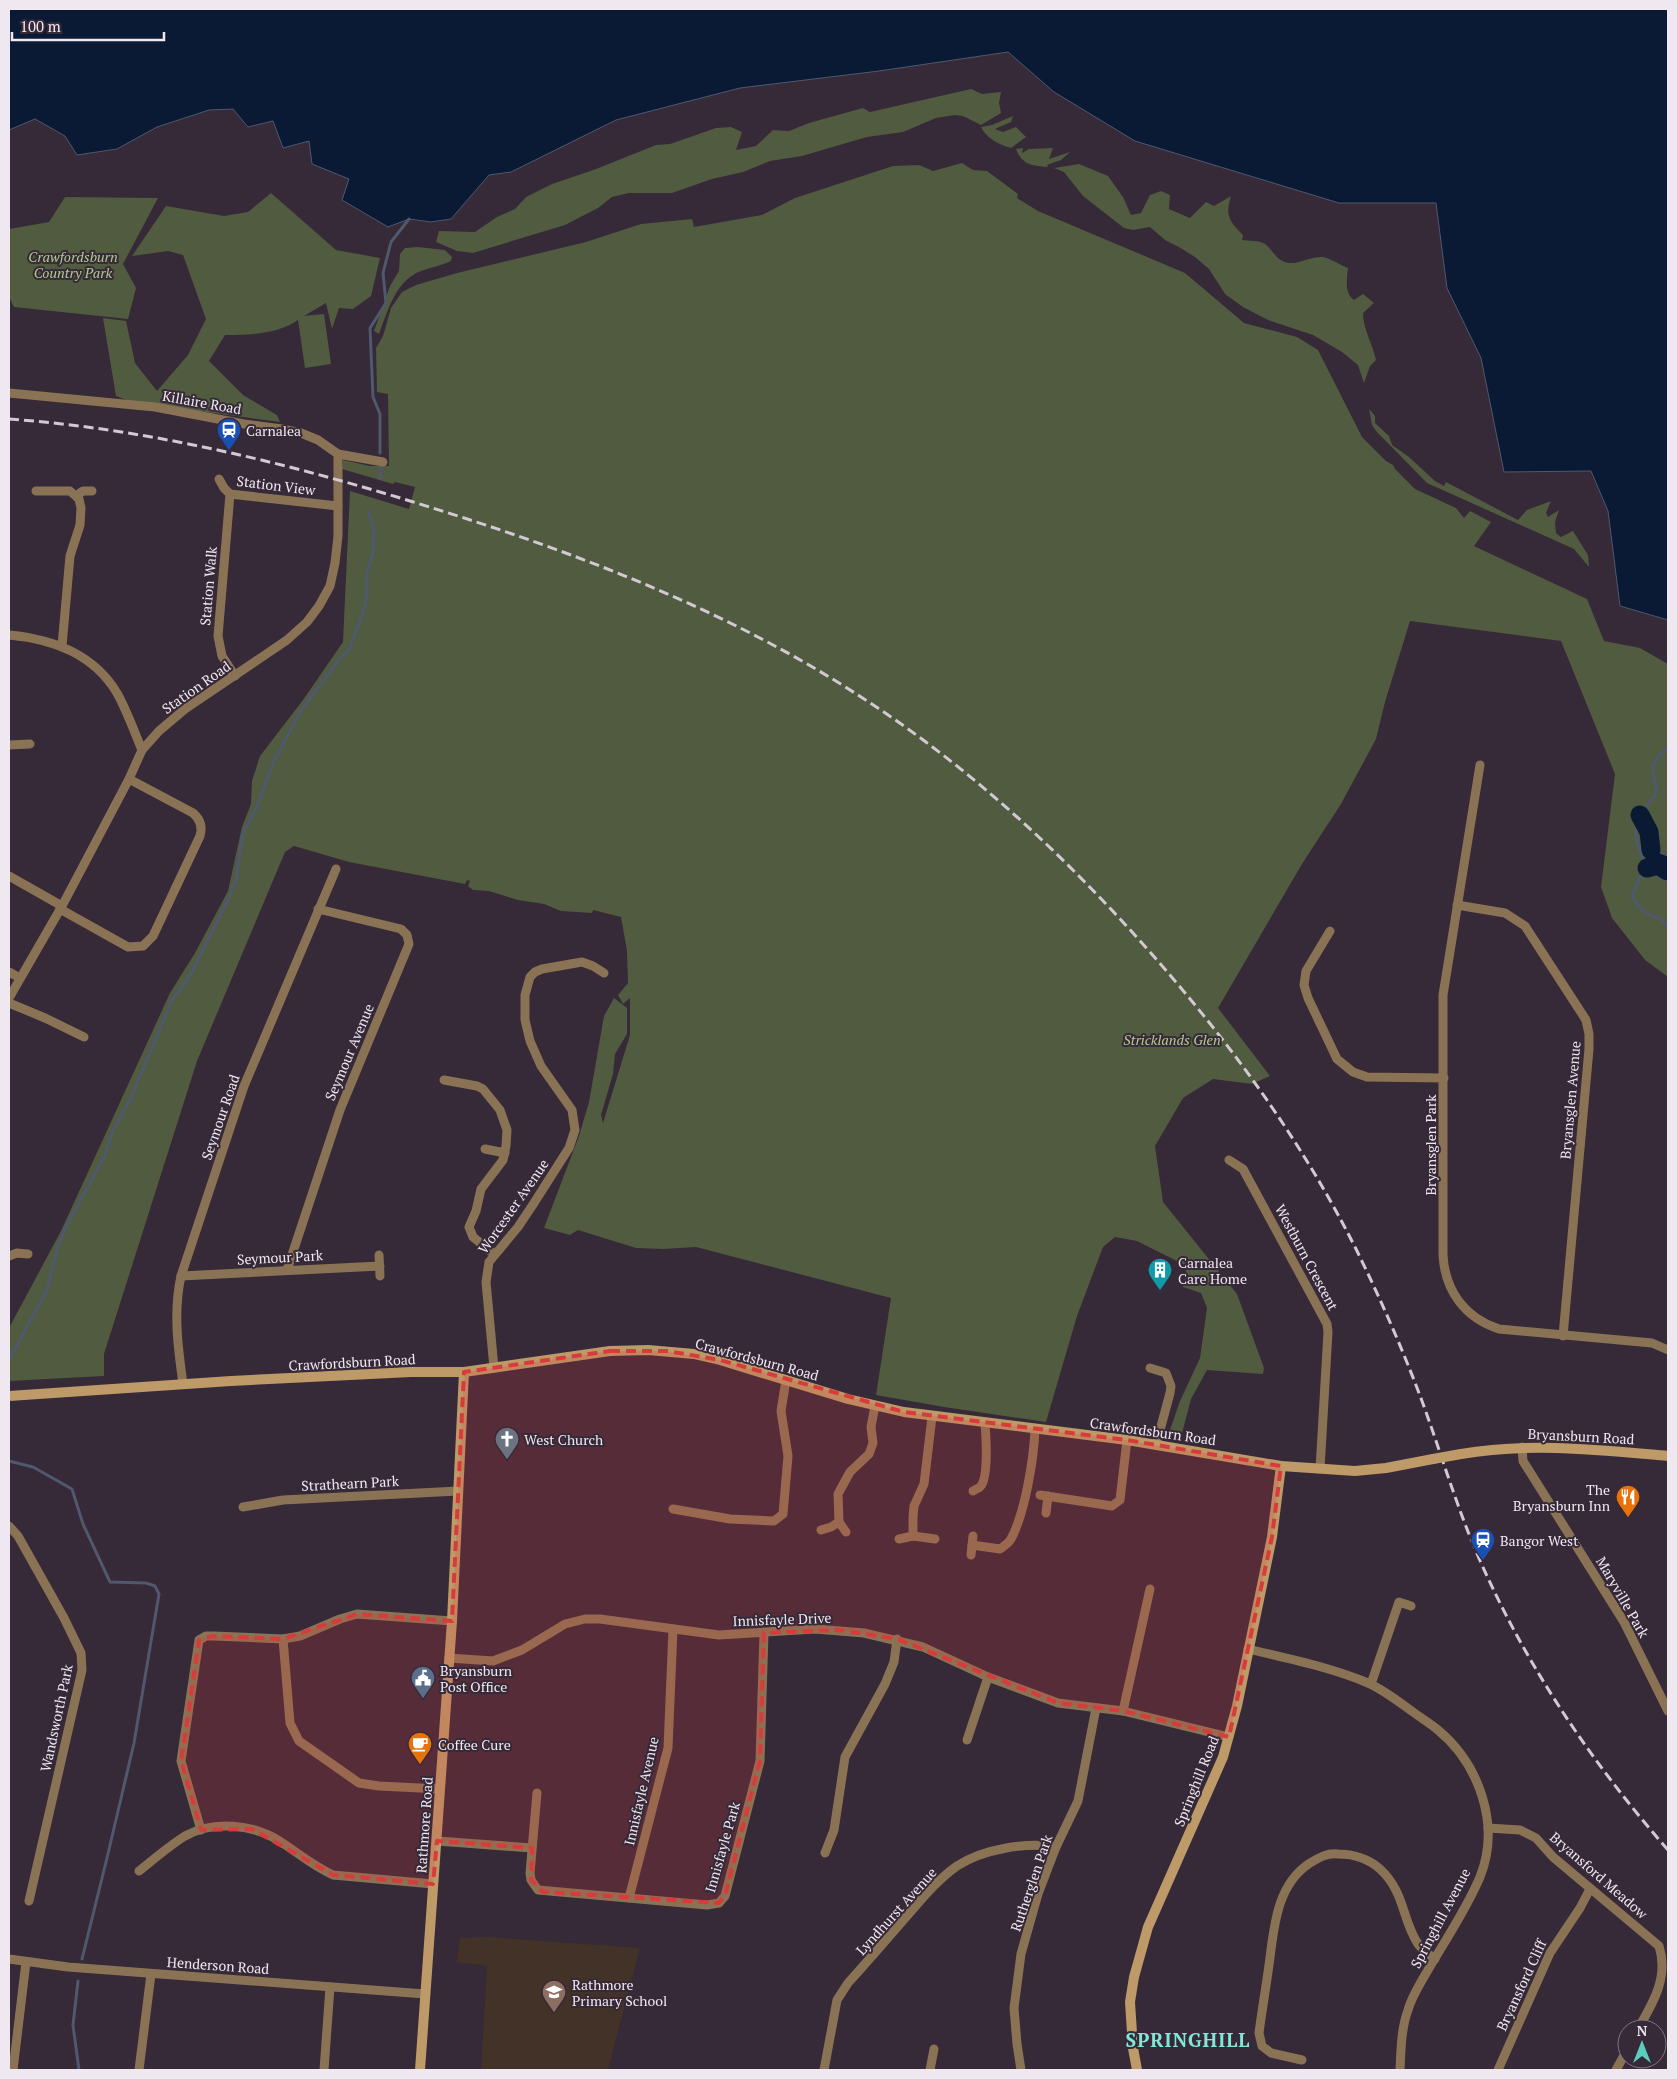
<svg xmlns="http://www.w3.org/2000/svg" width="1677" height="2079" viewBox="0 0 1677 2079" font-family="'PT Serif',serif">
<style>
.education{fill:#423227}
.green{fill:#505b3f}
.water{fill:#0a1a35;stroke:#4f586d}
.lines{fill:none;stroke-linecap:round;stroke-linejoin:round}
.stream{stroke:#4f586d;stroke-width:3}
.river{stroke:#0a1a35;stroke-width:19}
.street{stroke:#8a7354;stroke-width:9}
.secondary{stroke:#be9a68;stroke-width:10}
.rail{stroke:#d2c9d3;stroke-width:3;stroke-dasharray:10 5;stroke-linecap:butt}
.secondary-bridge{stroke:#be9a68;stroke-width:10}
.marked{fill:#d93b3c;fill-opacity:0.2;stroke:#d93b3c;stroke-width:4;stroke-dasharray:10 6;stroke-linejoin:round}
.labels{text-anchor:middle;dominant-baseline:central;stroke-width:4;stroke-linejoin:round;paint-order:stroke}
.park-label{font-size:14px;font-style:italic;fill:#b3cc8e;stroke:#362938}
.street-label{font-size:14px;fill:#f0e8f1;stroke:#362938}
.poi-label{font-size:14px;fill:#f0e8f1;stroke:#362938;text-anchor:start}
.district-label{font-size:19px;font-weight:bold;letter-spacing:1px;fill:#80e8d8;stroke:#362938}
</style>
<rect width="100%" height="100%" fill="#362938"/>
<path class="education" d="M488,1937L640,1948L608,2070H481L487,1966L457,1962L460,1938Z"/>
<g class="green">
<path d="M971,89L982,94L1001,92L999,103L1001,113L981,125L963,116L955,115L936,118L903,132L867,137L802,156L770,161L743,172L712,179L672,193H629L612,197L598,208L565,225L473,253L457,251L436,242L439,231L475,232L497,217L515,209L526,197L552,184L596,169L656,145L670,144L716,128L731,127L742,132L736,150L756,146L773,130L789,131L809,123L863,108L870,112Z"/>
<path d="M1013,116L1011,122L995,129L1003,132L1016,127L1026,137L1011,148C998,144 987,139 981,127L992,125Z"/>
<path d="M1023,148L1022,153L1029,149L1053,148L1049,159L1070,152L1061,160L1047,165L1048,167C1033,166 1022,165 1016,149Z"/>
<path d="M962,163L973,170L987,171L1018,194L1017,198L1038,211L1185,273L1244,323L1297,337L1318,350L1362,437L1386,461L1393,465L1395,469L1415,489L1456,508L1464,518L1470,511L1491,522L1474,546L1587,599L1604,641L1640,648L1668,664V977L1645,960L1612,918L1601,887L1615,774L1561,641L1410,621L1385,702L1376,739L1341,804L1302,864L1218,1008L1270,1076L1252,1084L1213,1079L1183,1098L1155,1146L1163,1202L1237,1294L1264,1368L1263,1374L1207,1370L1191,1399L1182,1433L1170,1430L1180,1401L1200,1358L1207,1308L1201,1293L1183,1287L1187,1266L1137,1241L1115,1237L1103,1247L1077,1316L1046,1422L944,1407L876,1395L891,1298L696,1247L663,1249L636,1248L578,1230L570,1235L544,1228L579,1136L589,1102L604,1016L614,998L627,1008V1034L615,1054L613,1074L601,1115L603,1123L630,1035V998L623,1004L618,995L628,983L627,951L621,917L593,910L592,913L561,911L544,904L518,900L489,891L473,890L468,886L470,881L467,880L465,884L349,862L294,846L285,852L197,1061L104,1354V1376L9,1381V1328L61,1231L170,993L195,953L228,891L242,827L251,804L252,781L260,756L303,700L343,642L350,491L409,509L415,487L395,482L393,484L342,469L343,460L370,466H389L388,394L377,392L376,348L383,336L391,308L402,292L416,285L457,273L586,242L641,224L692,219L694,227L762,215L795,198L893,166L919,165L933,171Z"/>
<path d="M1079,164L1108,176L1123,197L1131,215L1141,213L1150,195L1161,191L1170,195L1169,209L1190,218L1206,202L1214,206L1231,196C1225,216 1229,221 1243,235L1242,240C1249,241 1259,240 1265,244C1274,251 1276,261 1289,263C1299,264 1311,256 1323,257C1330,258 1340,265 1348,268C1347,279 1344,293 1354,300L1363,294L1374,303L1363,313C1363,329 1373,345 1376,360L1370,366L1364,383L1358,365L1342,352L1313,335L1268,320L1243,307L1225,294L1209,269L1195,257L1179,247L1165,240L1150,227L1133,230L1124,228L1083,196L1064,172L1054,168Z"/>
<path d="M271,193L336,250L380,258L371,296L353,309L339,308L332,329L326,303L304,316L324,314L331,364L305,368L298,320C278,334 250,335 225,335L209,361L243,395L277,415L280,422L132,402L116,396L103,318L126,321L135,363L157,391L188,355L206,319L183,255L168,251L132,256L166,206L224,216L248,212Z"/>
<path d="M65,197L158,198L123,264L136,288L128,319L14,307L9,297V229L49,222Z"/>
<path d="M418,247L445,250L452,257L451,261C441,266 431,267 421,271C395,281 388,311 379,334L374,331L390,286L399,271L400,254L405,248Z"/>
<path d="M1369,409L1375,416V423L1389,436L1392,445L1409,457L1435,481L1444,486L1446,482L1518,520L1527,510L1551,501L1546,513L1548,517L1559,510L1555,522L1556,533L1561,537L1573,531L1588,555L1589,567L1574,549L1427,483L1376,431L1372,425Z"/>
</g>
<g class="water">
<path d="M9,9H1668V620L1620,606L1608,511L1591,471L1504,472L1481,358L1447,288L1436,203H1339L1135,141L1054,92L1008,52L879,71L740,88L616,120L511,172L489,175L451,219L431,222L409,219L388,227L342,200L349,179L312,164L309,141L283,148L273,121L248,127L233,109L209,110L157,127L117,149L77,155L65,136L35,119L9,130Z"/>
<path d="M1651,850L1668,856V881L1663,880L1655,875Z"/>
</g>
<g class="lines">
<g class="stream">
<path d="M380,453V414L373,397L370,328L386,303L383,273L391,242L409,219"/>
<path d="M380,478L381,467"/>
<path d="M1668,747C1649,763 1652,769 1657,792C1644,811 1629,824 1639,849C1641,855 1645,861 1647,868L1640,877L1632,896L1642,911L1662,920L1668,927"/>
<path d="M9,1360L47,1290L57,1249L66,1227L105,1155L112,1133L130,1100L172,1000L190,976L227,902L236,880L243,833L256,809L274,761L300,712L341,657L349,650L362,616L367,596V572L373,553L374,532L369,512"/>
<path d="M9,1461L33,1467L72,1489L83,1524L110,1582L146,1583L155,1586L159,1594L134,1743L107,1858L82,1959"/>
<path d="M78,1981L73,2025L79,2070"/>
</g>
<g class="river">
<path d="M1640,815L1649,832L1651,850"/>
<path d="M1647,868L1654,866"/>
</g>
<g class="street">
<path d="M9,393L155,407L244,424L282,429L301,433L318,440L338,454L383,462"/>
<path d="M219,479L224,488L230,494L338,506"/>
<path d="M36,491H70L79,499L81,508L80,525L70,556L62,646"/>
<path d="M230,494L218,636L222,656L235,676"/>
<path d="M76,496L83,491H92"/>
<path d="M9,635C52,639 93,653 117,693C127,711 134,731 142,750"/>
<path d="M9,745L30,744"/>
<path d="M1480,765L1443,995V1255C1445,1291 1465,1318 1499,1329L1652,1343L1668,1350"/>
<path d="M9,876L62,906"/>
<path d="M1457,905L1505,913L1525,926L1586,1020L1589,1034V1049L1563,1336"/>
<path d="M60,909L128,947L143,946L153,936L200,836C203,826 200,819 193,813L129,779"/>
<path d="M1330,931L1306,971L1304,985L1308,998L1337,1059L1353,1072L1367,1077L1444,1078"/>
<path d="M9,972L20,978"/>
<path d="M9,998L62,906L129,779L142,750L159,731L185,709L287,640L307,622L319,606L330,586L335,563L338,536V454"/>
<path d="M9,1003L45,1018L84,1037"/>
<path d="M444,1080L477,1086L483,1089L500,1110L507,1130L506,1146L503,1160L481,1189L476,1211L469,1227L473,1237L494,1254"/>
<path d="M485,1149L505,1153"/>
<path d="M1229,1160L1243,1169L1327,1324L1328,1332L1320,1469"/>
<path d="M379,1255L380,1276"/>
<path d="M9,1256L17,1253L28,1254"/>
<path d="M287,1270L340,1110L409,944L407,935L401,929L318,909"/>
<path d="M181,1276L380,1266"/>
<path d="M494,1368L486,1282L489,1262L518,1227L534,1203L569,1148L575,1130L572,1110L541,1066L530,1041L525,1020V995L530,977L535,972L542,969L582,962L593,966L604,973"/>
<path d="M1150,1368L1166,1373L1171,1386L1170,1393L1156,1445"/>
<path d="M183,1384C178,1348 173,1312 181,1276L244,1086L336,869"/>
<path d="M1522,1447L1523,1461L1624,1622L1668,1711"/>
<path d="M973,1491C974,1490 979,1488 980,1487C989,1479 986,1436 985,1423"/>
<path d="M1040,1495L1112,1506L1120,1500L1127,1440"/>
<path d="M243,1507L283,1500L458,1491"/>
<path d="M673,1509L730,1519L774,1521L783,1514L788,1456L781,1411L786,1380"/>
<path d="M1046,1513L1048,1496"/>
<path d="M839,1522L846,1532"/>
<path d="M9,1526L18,1536L64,1618L81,1653L82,1670L29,1901"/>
<path d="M821,1530L831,1527L839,1522L838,1494L850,1472L869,1454L873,1443L871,1427L875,1406"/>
<path d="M913,1536V1517L914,1506L924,1484L932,1417"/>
<path d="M899,1539L913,1536L935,1539"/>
<path d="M972,1545L1000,1549C1004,1546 1009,1543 1011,1539C1025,1513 1034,1458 1035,1429"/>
<path d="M971,1555L973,1536"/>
<path d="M283,1639L290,1723L299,1741L359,1783L379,1786L440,1789"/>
<path d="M1248,1649C1289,1659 1330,1667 1368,1683C1384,1690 1399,1702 1413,1712C1421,1718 1430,1723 1438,1730C1479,1764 1501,1825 1480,1877C1466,1910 1446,1939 1428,1970C1421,1982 1412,1996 1408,2010C1401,2029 1401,2050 1400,2070"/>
<path d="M449,1658L493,1661L522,1650L565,1624L585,1619H600L719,1635L815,1629L864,1633L923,1647L988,1677L1058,1703L1123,1711L1229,1737"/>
<path d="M1371,1684L1399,1602L1411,1606"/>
<path d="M1123,1711L1150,1589"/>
<path d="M967,1740L988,1677"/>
<path d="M537,1793L530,1873L531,1880L538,1890L707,1905L719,1903L725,1896L760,1761L764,1633"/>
<path d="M1488,1828L1520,1830L1536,1838L1553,1857L1659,1946C1669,1977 1653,2003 1638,2029"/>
<path d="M201,1830L181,1761L199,1640L206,1636H213L283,1639L300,1636L340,1619L357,1614L452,1621"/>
<path d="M437,1841L532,1848"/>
<path d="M825,1853L834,1830L845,1757L885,1684L894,1662L897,1639"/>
<path d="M139,1871C154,1859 169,1846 185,1836C213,1820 254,1824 281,1842C298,1853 313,1866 333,1875L433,1884"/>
<path d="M629,1898L668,1748L673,1629"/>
<path d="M9,1959L68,1967L425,1994"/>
<path d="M1302,2060L1271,2053L1262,2046L1259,2033C1262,2010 1266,1987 1269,1965C1274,1928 1276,1885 1310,1863C1320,1857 1327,1853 1338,1854C1353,1854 1369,1859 1380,1869C1405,1892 1402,1920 1418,1944C1422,1950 1429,1954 1435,1959"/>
<path d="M13,2070L26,1962"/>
<path d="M139,2070L151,1974"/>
<path d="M324,2070L330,1987"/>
<path d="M824,2070L837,2000L848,1983C868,1961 887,1939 906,1917C922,1899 937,1880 957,1866C983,1849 1026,1842 1056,1847"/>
<path d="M930,2070L934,2049"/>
<path d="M1021,2070L1017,2044L1014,2008L1021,1954L1038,1894L1056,1847L1078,1801L1096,1708"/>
<path d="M1498,2070L1550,1953L1580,1908L1590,1889"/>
<path d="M1616,2070L1627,2050"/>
</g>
<g class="secondary">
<path d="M9,1396L231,1381L411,1372H464L610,1351L648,1350L694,1354L720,1360L848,1399L904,1412L1127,1440L1281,1466L1355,1471L1386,1468L1433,1459"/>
<path d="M1461,1454C1530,1442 1599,1450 1668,1456"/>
<path d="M420,2070L452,1621L464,1372"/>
<path d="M1137,2070L1133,2048L1130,2002L1134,1977L1148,1927L1223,1757L1237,1706L1272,1537L1281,1466"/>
</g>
<path class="rail" d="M9,419C146,429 279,461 410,501C567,549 723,607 861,697C970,767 1065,856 1150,952C1231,1044 1302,1141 1357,1251C1381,1300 1403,1350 1422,1401C1441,1453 1456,1505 1478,1556C1525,1664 1591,1762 1668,1850"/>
<path class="secondary-bridge" d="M1433,1459L1461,1454"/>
</g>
<path class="marked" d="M610,1351H667L720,1360L904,1412L1127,1440L1281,1466L1272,1537L1229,1737L1123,1711L1058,1703L897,1639L839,1630L764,1633L760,1761L725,1896L719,1903L543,1892L531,1880L532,1848L437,1841L433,1884L333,1875L252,1829L201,1830L181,1761L199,1640L213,1636L283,1639L357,1614L452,1621L464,1372Z"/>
<defs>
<symbol id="station-pin" viewBox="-11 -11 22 30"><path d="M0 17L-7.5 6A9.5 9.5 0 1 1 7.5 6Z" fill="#1a4fb4" stroke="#362938"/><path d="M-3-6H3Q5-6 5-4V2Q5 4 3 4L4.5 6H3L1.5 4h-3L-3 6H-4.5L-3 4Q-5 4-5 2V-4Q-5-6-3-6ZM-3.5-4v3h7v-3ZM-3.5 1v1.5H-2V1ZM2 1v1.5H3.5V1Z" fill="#fff"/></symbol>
<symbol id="building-pin" viewBox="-11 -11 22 30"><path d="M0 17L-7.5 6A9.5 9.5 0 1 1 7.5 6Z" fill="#0f9aa8" stroke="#362938"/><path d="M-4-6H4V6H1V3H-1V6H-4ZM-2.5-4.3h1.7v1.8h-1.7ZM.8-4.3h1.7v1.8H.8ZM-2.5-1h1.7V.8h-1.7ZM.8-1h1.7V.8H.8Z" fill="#fff"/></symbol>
<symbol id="church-pin" viewBox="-11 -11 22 30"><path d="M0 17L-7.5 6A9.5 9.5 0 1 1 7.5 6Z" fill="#6b7280" stroke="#362938"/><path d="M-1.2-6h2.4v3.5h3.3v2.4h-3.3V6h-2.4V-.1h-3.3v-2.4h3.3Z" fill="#fff"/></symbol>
<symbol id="restaurant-pin" viewBox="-11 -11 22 30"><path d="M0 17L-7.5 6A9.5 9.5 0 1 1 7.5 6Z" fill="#e8710a" stroke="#362938"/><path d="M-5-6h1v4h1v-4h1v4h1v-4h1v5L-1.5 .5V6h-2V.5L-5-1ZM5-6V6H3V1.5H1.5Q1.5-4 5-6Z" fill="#fff"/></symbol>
<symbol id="civic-pin" viewBox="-11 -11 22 30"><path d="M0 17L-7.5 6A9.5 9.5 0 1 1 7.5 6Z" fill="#5c6f8a" stroke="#362938"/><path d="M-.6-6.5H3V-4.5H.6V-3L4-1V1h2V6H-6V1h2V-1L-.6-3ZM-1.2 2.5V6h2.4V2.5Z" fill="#fff"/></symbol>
<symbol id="cafe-pin" viewBox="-11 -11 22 30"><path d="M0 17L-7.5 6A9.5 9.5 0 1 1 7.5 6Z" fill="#e8710a" stroke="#362938"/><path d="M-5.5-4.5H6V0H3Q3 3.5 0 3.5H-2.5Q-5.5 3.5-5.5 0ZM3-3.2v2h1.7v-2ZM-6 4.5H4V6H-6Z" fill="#fff"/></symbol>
<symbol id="school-pin" viewBox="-11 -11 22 30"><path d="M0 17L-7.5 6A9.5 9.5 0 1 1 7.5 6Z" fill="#8d6e63" stroke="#362938"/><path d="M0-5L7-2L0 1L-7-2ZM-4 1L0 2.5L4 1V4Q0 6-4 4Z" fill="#fff"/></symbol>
</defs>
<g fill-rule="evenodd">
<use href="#station-pin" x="215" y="416" width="28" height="38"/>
<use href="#building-pin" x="1146" y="1256" width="28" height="38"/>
<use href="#church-pin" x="493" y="1425" width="28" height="38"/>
<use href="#restaurant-pin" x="1614" y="1483" width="28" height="38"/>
<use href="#station-pin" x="1469" y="1526" width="28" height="38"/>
<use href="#civic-pin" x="409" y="1664" width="28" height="38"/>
<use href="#cafe-pin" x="406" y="1730" width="28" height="38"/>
<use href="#school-pin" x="540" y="1978" width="28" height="38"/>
</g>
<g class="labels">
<g class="park-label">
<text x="73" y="256">Crawfordsburn<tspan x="73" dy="16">Country Park</tspan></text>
<text x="1172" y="1039">Stricklands Glen</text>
</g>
<g class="street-label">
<text transform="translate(202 402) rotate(10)">Killaire Road</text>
<text transform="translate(276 485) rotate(7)">Station View</text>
<text transform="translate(208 586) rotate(-85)">Station Walk</text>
<text transform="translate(196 687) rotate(-35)">Station Road</text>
<text transform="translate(349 1052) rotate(-67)">Seymour Avenue</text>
<text transform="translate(1570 1100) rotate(-85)">Bryansglen Avenue</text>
<text transform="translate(220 1117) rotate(-71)">Seymour Road</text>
<text transform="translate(1430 1145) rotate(-90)">Bryansglen Park</text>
<text transform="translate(513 1206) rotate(-55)">Worcester Avenue</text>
<text transform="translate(280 1257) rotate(-3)">Seymour Park</text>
<text transform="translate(1307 1257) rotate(62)">Westburn Crescent</text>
<text transform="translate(757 1359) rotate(15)">Crawfordsburn Road</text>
<text transform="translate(352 1362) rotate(-3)">Crawfordsburn Road</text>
<text transform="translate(1153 1431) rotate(8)">Crawfordsburn Road</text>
<text transform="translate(1581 1436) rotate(3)">Bryansburn Road</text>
<text transform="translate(350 1483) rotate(-3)">Strathearn Park</text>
<text transform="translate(1623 1597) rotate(60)">Maryville Park</text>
<text transform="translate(782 1619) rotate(-2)">Innisfayle Drive</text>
<text transform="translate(56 1718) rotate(-78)">Wandsworth Park</text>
<text transform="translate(1196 1781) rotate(-68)">Springhill Road</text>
<text transform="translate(641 1791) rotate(-77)">Innisfayle Avenue</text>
<text transform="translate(424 1825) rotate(-86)">Rathmore Road</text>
<text transform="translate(722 1847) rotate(-74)">Innisfayle Park</text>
<text transform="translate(1599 1875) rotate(41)">Bryansford Meadow</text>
<text transform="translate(1031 1883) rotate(-71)">Rutherglen Park</text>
<text transform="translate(896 1911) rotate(-48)">Lyndhurst Avenue</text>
<text transform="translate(1440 1918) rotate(-62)">Springhill Avenue</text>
<text transform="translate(218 1965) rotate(4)">Henderson Road</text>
<text transform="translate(1521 1985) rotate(-65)">Bryansford Cliff</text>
</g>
<g class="poi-label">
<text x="246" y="430">Carnalea</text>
<text x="1178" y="1262">Carnalea<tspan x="1178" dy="16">Care Home</tspan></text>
<text x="524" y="1439">West Church</text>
<text x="1610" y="1489" text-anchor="end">The<tspan x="1610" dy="16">Bryansburn Inn</tspan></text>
<text x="1500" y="1540">Bangor West</text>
<text x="440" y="1670">Bryansburn<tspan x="440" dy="16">Post Office</tspan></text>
<text x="438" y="1744">Coffee Cure</text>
<text x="572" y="1984">Rathmore<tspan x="572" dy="16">Primary School</tspan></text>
</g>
<g class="district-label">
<text x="1188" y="2039">SPRINGHILL</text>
</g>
</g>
<rect width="1677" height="2079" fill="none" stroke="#f0e8f1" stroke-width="20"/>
<g transform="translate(1642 2044)"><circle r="24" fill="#362938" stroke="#807582"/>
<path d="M0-4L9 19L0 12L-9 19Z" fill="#59cebe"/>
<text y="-8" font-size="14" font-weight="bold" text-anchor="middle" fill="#f0e8f1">N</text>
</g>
<path d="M12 32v8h152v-8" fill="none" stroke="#f0e8f1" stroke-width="2.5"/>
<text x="20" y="32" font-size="15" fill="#f0e8f1" stroke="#362938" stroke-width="4" paint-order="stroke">100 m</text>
</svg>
